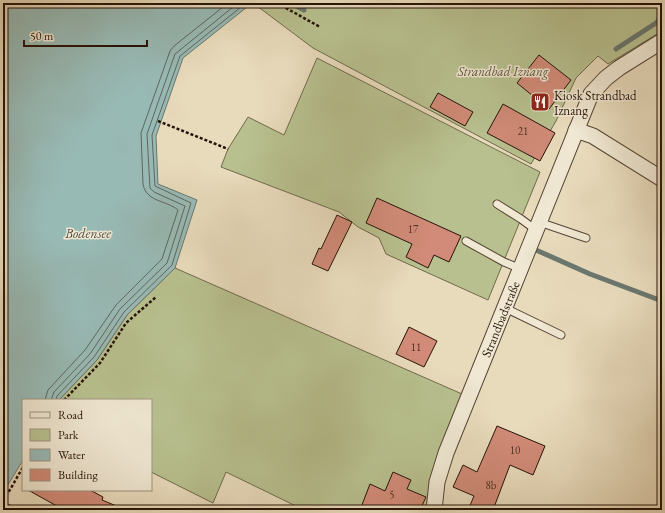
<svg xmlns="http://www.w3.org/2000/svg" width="665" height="513" viewBox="0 0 665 513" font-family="'EB Garamond',serif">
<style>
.green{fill:#b8c08f;stroke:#6f6a4b}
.water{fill:#98bab5;stroke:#6a776f}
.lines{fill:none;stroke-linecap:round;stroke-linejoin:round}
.shore{stroke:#5f665e;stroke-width:1}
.stream{stroke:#6a776f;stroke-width:5}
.building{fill:#d18b78;stroke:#261307}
.service-casing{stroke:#564534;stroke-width:9}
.minor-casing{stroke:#564534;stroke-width:17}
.path{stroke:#261307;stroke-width:2.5;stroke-dasharray:3 2;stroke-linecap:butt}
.service{stroke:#f0e8d3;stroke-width:7}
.minor{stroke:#f0e8d3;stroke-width:15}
.labels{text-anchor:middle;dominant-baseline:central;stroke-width:3;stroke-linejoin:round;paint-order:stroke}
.number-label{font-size:11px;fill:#513123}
.park-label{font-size:13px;font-style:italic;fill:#595037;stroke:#f0e8d3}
.poi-label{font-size:13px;fill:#261307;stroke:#f0e8d3;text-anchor:start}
.street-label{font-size:13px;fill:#261307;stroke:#f0e8d3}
.water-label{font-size:14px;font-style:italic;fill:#4e4d44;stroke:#f0e8d3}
</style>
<rect width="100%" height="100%" fill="#e8dbbc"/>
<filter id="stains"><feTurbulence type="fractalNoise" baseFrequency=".005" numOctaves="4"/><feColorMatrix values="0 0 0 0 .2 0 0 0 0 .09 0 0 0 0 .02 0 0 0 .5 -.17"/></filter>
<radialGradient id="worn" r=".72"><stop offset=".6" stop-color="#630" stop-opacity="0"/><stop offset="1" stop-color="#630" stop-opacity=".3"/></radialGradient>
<g class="green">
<path d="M253,3L285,5L287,3H662V31L608,64L598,56L576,78L556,121L531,164L313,48Z"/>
<path d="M317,58L540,172L488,300L386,254L379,238L358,227L339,212L221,167L228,149L248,117L284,135Z"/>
<path d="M175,268L462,394L430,510H304L226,472L213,503L151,472V400H59L97,360L127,315Z"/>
</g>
<path class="water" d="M3,3H252L183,58L156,136L158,184L197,200L175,268L127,315L97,360L59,400H23V460L3,493Z"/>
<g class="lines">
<g class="shore">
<path d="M45,400L48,390L85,350L116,305L162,259L178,210C166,200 146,202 143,184L141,133L170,51L174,46L228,3"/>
<path d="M51,400L54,392L90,354L120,309L167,263L185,206L154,192L150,188L147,134L175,54L238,3"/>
<path d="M56,400L57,396L94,357L124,312L172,265L191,203L155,186L152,135L180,56L246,3"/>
</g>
<g class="stream">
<path d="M291,3L304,10"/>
<path d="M616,49L656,23L662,17"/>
<path d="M536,250L590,274L662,301"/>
</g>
</g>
<g class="building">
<path d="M539,55L571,80L549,109L517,83Z"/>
<path d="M438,93L473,112L465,126L430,107Z"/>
<path d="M503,104L555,133L540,161L487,133Z"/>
<path d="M377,198L461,236L449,262L434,255L428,268L406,257L412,244L366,223Z"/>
<path d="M337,215L352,222L328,271L312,264L319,248L321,249Z"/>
<path d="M409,327L437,341L424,367L396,354Z"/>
<path d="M497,426L545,446L533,475L510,465L493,510H468L474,496L453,487L463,465L477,472Z"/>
<path d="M393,472L411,480L407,489L426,497L420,510H360L370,484L385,491Z"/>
<path d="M28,490H90L103,497L102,500L126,510H64Z"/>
</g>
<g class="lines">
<defs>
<g id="service">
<path d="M497,204L521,219L536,230"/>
<path d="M539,222L586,238"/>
<path d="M466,241L504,262L521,269"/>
<path d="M505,308L561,335"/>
<path d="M3,506L11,510"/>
</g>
<g id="minor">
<path d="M576,130L593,136L662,179"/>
<path id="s1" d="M434,510L437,482L446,453L591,94L606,78L619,68L662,41"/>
</g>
</defs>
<use href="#service" class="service-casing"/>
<use href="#minor" class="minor-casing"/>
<g class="path">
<path d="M277,3L320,27"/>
<path d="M158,121L228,149"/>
<path d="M64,400L100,363L126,323L156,297"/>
<path d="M6,496L11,488L23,467"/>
</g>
<use href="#service" class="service"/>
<use href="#minor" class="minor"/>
</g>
<defs>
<symbol id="restaurant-square" viewBox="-11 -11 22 22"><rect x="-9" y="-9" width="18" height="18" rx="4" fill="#8f2418" stroke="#f0e8d3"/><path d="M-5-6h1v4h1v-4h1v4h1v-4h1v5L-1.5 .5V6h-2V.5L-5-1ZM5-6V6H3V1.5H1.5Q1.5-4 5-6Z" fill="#fff"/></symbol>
</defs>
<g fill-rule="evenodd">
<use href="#restaurant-square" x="529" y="91" width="22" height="22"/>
</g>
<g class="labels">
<g class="number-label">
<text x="523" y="131">21</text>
<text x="413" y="229">17</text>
<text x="416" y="347">11</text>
<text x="515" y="450">10</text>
<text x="491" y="485">8b</text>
<text x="392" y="494">5</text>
</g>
<g class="park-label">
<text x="503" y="71">Strandbad Iznang</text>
</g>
<g class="poi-label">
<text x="554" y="95">Kiosk Strandbad<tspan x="554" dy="15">Iznang</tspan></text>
</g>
<g class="street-label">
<text stroke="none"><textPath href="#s1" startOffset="203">Strandbadstraße</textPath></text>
</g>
<g class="water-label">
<text x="88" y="233">Bodensee</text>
</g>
</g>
<rect width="665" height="513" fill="none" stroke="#e8dbbc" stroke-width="16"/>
<rect x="4" y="4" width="657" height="505" fill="none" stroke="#261307" stroke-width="2"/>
<rect x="8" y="8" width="649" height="497" fill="none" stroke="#261307"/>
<rect x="22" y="399" width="130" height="92" fill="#f0e8d3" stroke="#9f9381"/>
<rect x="30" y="412" width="20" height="6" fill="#f0e8d3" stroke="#9f9381"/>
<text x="58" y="419" font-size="12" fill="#261307">Road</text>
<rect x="30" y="429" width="20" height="12" fill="#b8c08f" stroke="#9f9381"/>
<text x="58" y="439" font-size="12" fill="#261307">Park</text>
<rect x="30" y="449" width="20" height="12" fill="#98bab5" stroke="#9f9381"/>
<text x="58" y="459" font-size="12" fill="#261307">Water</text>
<rect x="30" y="469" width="20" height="12" fill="#d18b78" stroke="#9f9381"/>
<text x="58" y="479" font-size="12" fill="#261307">Building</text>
<path d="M24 40v6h123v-6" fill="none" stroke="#261307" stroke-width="2"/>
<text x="30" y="40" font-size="12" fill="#261307" stroke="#f0e8d3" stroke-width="3" paint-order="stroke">50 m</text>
<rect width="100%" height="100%" filter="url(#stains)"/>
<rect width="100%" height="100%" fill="url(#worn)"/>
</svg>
